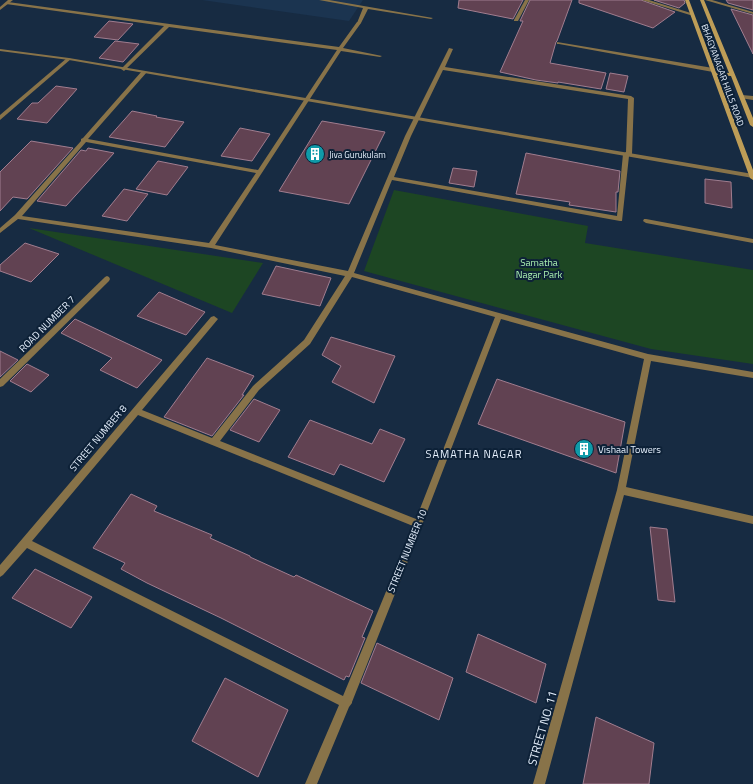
<svg xmlns="http://www.w3.org/2000/svg" width="753" height="784" viewBox="0 0 753 784" font-family="'Titillium Web',sans-serif">
<style>
.built{fill:#1b3450}
.green{fill:#1d4623}
.building{fill:#614252;stroke:#a07d8f}
.lines{fill:none;stroke-linecap:round;stroke-linejoin:round}
.service{fill:#887349;fill-rule:evenodd}
.minor{fill:#887349;fill-rule:evenodd}
.tertiary{fill:#887349;fill-rule:evenodd}
.secondary{fill:#be9d57;fill-rule:evenodd}
.labels{text-anchor:middle;dominant-baseline:central;stroke-width:4;stroke-linejoin:round;paint-order:stroke}
.far-street-label{font-size:9px;fill:#e6f0fd;stroke:#0d2137}
.far-poi-label{font-size:9px;fill:#e6f0fd;stroke:#0d2137;text-anchor:start}
.park-label{font-size:10px;fill:#aef4b3;stroke:#0d2137}
.street-label{font-size:10px;fill:#e6f0fd;stroke:#0d2137}
.poi-label{font-size:10px;fill:#e6f0fd;stroke:#0d2137;text-anchor:start}
.neighbourhood-label{font-size:11px;letter-spacing:1px;fill:#e6f0fd;stroke:#0d2137}
.near-street-label{font-size:12px;fill:#e6f0fd;stroke:#0d2137}
</style>
<rect width="100%" height="100%" fill="#172b42"/>
<path class="built" d="M202,0H363L349,21Z"/>
<g class="green">
<path d="M394,190L588,226L585,243L753,270V364L651,349L364,271Z"/>
<path d="M29,228L263,263L232,313Z"/>
</g>
<g class="building">
<path d="M459,0H523L513,19L458,8Z"/>
<path d="M530,0H572L557,41L556,42L550,63L606,73L601,89L558,82V83L536,80L500,72L523,21H520Z"/>
<path d="M579,0H641L675,12L653,28L579,3Z"/>
<path d="M654,0H684L685,3L679,8Z"/>
<path d="M726,0H753V10L728,3Z"/>
<path d="M731,9L753,15V54Z"/>
<path d="M109,21L133,24L118,40L94,37Z"/>
<path d="M115,41L139,44L123,62L99,58Z"/>
<path d="M610,73L628,76L624,92L606,89Z"/>
<path d="M56,86L77,89L47,123L17,119L32,103H38Z"/>
<path d="M132,111L157,116L156,117L184,122L165,147L109,137Z"/>
<path d="M322,121L385,132L349,204L279,191Z"/>
<path d="M240,128L270,134L252,161L221,156Z"/>
<path d="M31,141L73,148L27,199L13,197L0,211V172Z"/>
<path d="M88,148L114,153L66,206L37,201L81,150L86,151Z"/>
<path d="M526,153L620,171L618,192H616V212L569,205L570,202L516,194Z"/>
<path d="M158,161L188,167L167,195L136,189Z"/>
<path d="M453,168L477,171L474,187L449,183Z"/>
<path d="M705,179L731,182L732,208L705,203Z"/>
<path d="M124,189L148,194L127,221L102,216Z"/>
<path d="M25,243L59,254L31,282L0,271V265Z"/>
<path d="M276,266L331,278L320,306L262,294Z"/>
<path d="M159,292L205,312L186,335L137,316Z"/>
<path d="M75,319L162,360L137,388L100,370L112,358L61,333Z"/>
<path d="M331,337L395,356L374,403L332,382L341,366L322,355Z"/>
<path d="M0,351L18,360L0,377Z"/>
<path d="M207,358L254,376L242,395H244L212,436L164,417Z"/>
<path d="M27,364L49,375L31,392L10,381Z"/>
<path d="M497,379L625,422L616,473L478,424Z"/>
<path d="M254,399L280,410L259,442L230,430Z"/>
<path d="M310,420L372,444L380,429L405,439L384,482L340,464L334,475L288,457Z"/>
<path d="M131,494L157,506L154,511L212,535L210,538L250,556V557L294,577L296,575L373,611L362,637L365,638L349,677L346,676L344,680L221,618L147,583L121,569L125,563L93,548Z"/>
<path d="M650,527L667,529L675,602L658,600Z"/>
<path d="M35,569L92,597L71,628L12,598Z"/>
<path d="M478,634L546,664L536,703L466,672Z"/>
<path d="M377,643L453,678L439,720L361,683Z"/>
<path d="M225,678L288,710L258,777L192,741Z"/>
<path d="M596,717L654,743L649,784H583Z"/>
</g>
<g class="lines">
<g class="service">
<path d="M319,0H329L433,18L431,19L368,9L361,23L359,24L357,23L363,8Z"/>
<path d="M557,42L713,68L716,70L713,72L559,44H557Z"/>
<path d="M644,219H646L753,239V243L646,223L643,221Z"/>
</g>
<g class="minor">
<path d="M525,0H529L518,21H514V20Z"/>
<path d="M642,0H649L694,14L690,15Z"/>
<path d="M705,0H712L753,12V14Z"/>
<path d="M8,2L339,47L357,22H361V23L343,48L382,56L380,57L341,51L215,245L348,271L405,136L449,48L453,49L445,67L631,96L634,98L632,154L629,156L622,221H620L392,180L354,273L648,354L753,372V378L651,361L626,487L753,516V524L624,495L545,784H533L617,490L644,359L501,319L412,551L352,702V703L349,707L317,784H305L339,705L27,548L3,575L0,577V565L211,317L214,316L218,319L142,410L212,438L253,386L304,340L345,276L211,248L18,219L0,233V228L15,215L81,141V139L83,138L142,71L147,72L88,139L258,170L337,50L169,27L124,71L121,69L164,26L6,4V2ZM443,70L628,99L626,152L623,154L617,216L394,177L411,136ZM86,142L256,173L209,243L22,216ZM352,277L495,317L416,519L220,441L259,390L310,344ZM138,415L413,526L343,696L32,541Z"/>
<path d="M67,58L71,59L0,120V115Z"/>
<path d="M742,95L753,96V100L740,98V96Z"/>
<path d="M107,276L109,277L110,279L109,281L3,386L0,387V379L105,277Z"/>
</g>
<g class="tertiary">
<path d="M8,0H13L0,10V7Z"/>
<path d="M0,49L69,58L753,174V178L69,60L0,51Z"/>
</g>
<path class="secondary" d="M685,0H689L716,72L729,73L700,0H704L753,118V127L750,125L731,76L717,75L753,170V180L750,178Z"/>
</g>
<defs>
<symbol id="building-disc" viewBox="-11 -11 22 22"><circle r="9.5" fill="#0f9aa8" stroke="#0d2137"/><path d="M-4-6H4V6H1V3H-1V6H-4ZM-2.5-4.3h1.7v1.8h-1.7ZM.8-4.3h1.7v1.8H.8ZM-2.5-1h1.7V.8h-1.7ZM.8-1h1.7V.8H.8Z" fill="#fff"/></symbol>
</defs>
<g fill-rule="evenodd">
<use href="#building-disc" x="304" y="143" width="22" height="22"/>
<use href="#building-disc" x="573" y="438" width="22" height="22"/>
</g>
<g class="labels">
<g class="far-street-label">
<text transform="translate(723 75) rotate(70)">BHAGYANAGAR HILLS ROAD</text>
</g>
<g class="far-poi-label">
<text x="329" y="154">Jiva Gurukulam</text>
</g>
<g class="park-label">
<text x="539" y="262">Samatha<tspan x="539" dy="12">Nagar Park</tspan></text>
</g>
<g class="street-label">
<text transform="translate(47 324) rotate(-45)">ROAD NUMBER 7</text>
<text transform="translate(98 438) rotate(-50)">STREET NUMBER 8</text>
<text transform="translate(407 551) rotate(-68)">STREET NUMBER 10</text>
</g>
<g class="poi-label">
<text x="598" y="449">Vishaal Towers</text>
</g>
<g class="neighbourhood-label">
<text x="474" y="454">SAMATHA NAGAR</text>
</g>
<g class="near-street-label">
<text transform="translate(542 728) rotate(-74)">STREET NO. 11</text>
</g>
</g>
</svg>
